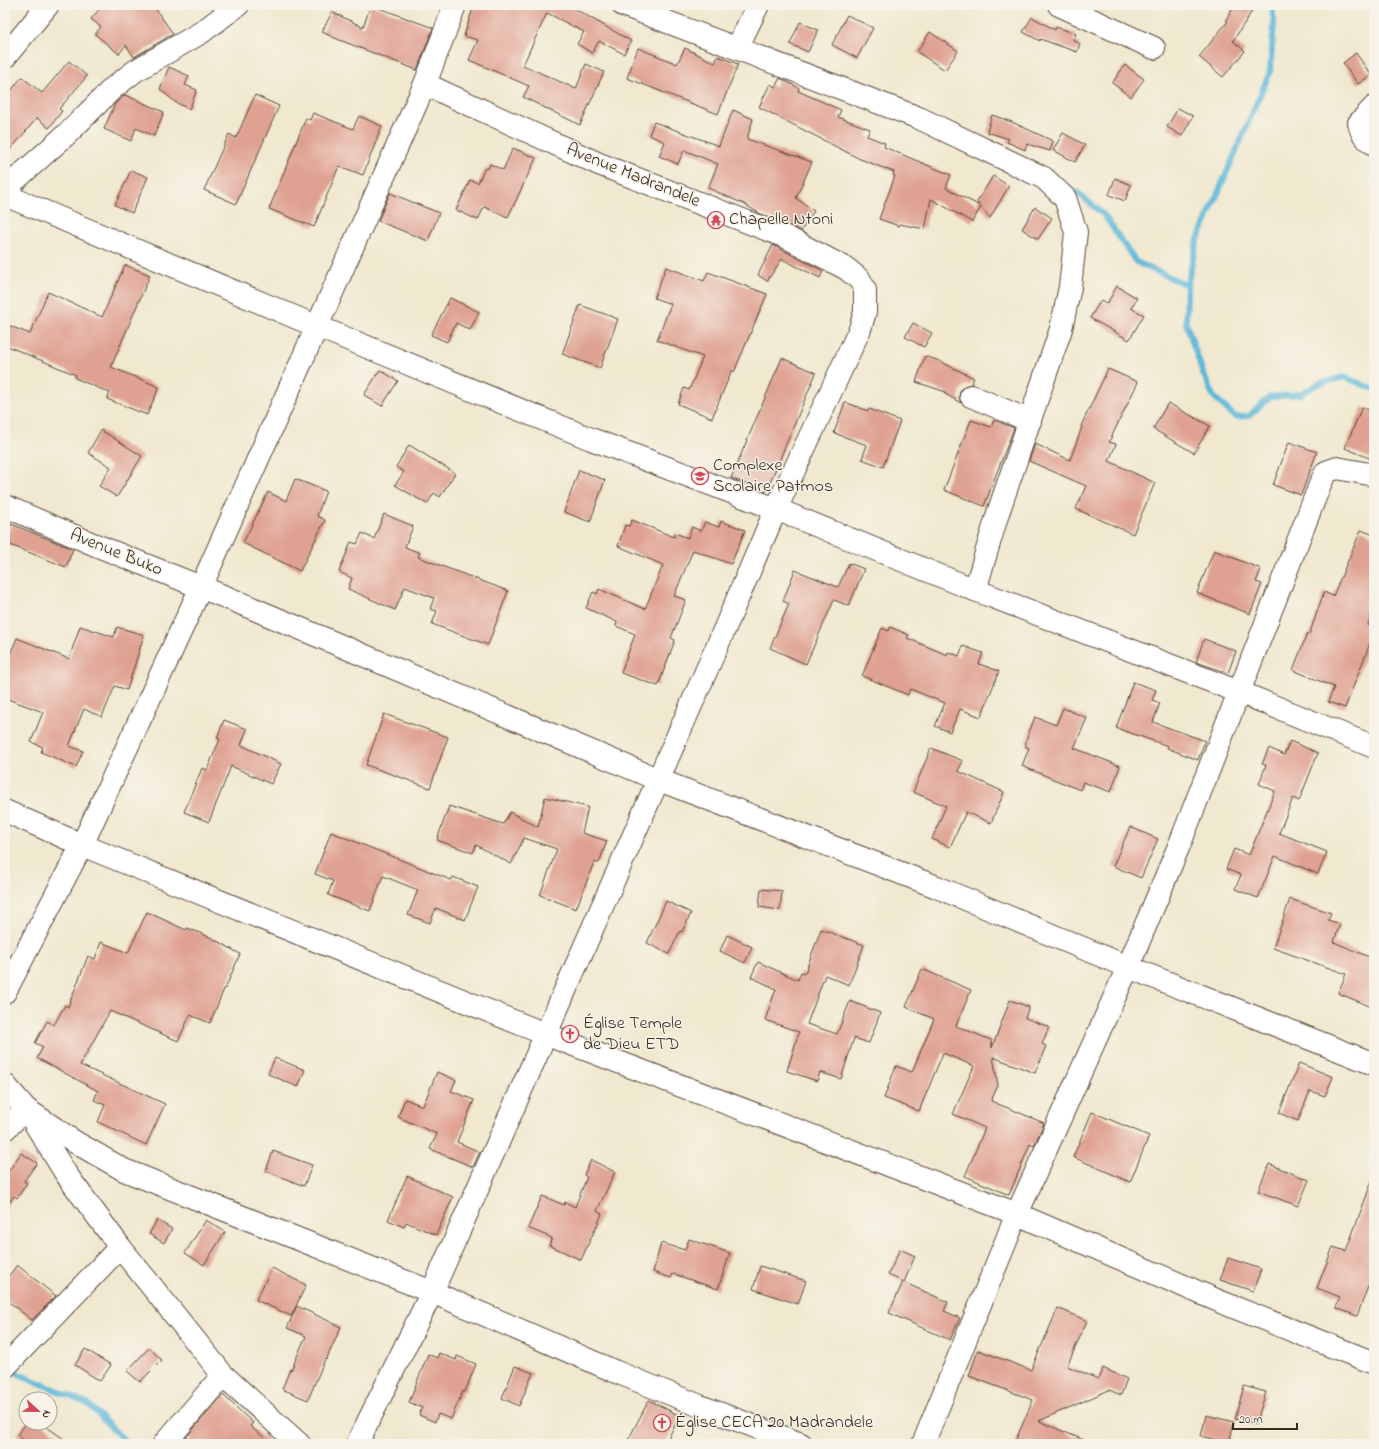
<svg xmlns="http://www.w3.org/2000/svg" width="1379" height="1449" viewBox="0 0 1379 1449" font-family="'Indie Flower',sans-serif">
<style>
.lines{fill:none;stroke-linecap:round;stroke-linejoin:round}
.stream{stroke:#5bb7d9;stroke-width:6}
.building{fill:#dfa192}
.minor-casing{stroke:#564639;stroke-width:24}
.minor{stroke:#fff;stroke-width:22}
.labels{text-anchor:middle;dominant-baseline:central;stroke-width:3;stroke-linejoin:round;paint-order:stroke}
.street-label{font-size:18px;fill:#3b2a1e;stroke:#f7f3e8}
.poi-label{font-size:18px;fill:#3b2a1e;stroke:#f7f3e8;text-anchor:start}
</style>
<rect width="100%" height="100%" fill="#f7f3e8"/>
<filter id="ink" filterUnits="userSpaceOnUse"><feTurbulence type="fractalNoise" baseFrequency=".025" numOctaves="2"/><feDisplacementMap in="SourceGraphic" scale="8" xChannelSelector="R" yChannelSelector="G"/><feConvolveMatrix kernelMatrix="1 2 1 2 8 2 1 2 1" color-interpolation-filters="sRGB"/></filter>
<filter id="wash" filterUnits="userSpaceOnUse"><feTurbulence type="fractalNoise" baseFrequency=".012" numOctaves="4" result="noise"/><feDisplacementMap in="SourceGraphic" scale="16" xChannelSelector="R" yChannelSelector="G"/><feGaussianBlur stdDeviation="0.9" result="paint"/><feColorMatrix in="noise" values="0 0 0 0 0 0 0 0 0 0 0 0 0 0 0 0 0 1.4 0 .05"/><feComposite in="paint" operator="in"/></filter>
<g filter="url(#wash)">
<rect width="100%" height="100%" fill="#f0e8cf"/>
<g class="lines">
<g class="stream">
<path d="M1272,5L1274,24L1270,72L1197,242L1187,285L1186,323L1203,373L1213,396L1235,417L1249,416L1270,397L1301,394L1318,384L1344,377L1374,389"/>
<path d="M1077,192L1104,215L1136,262L1187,285"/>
<path d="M9,1366L19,1374L88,1404L128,1444"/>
</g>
</g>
<g id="blocks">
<g class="building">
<path d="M103,5H153L173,34L134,57L126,45L119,54L95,34L101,27L91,19Z"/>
<path d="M371,5L433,28L417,70L337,39L322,32L332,12L363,27Z"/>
<path d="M474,5H568L631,41L624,54L599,41L592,53L577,44L584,32L547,13L523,65L576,89L586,64L604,72L580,125L523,97L529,86L469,60L478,40L464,36Z"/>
<path d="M1235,5H1256L1233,41L1245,51L1223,77L1199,57L1228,21L1226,20Z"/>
<path d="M847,15L873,28L857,58L832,45Z"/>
<path d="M1032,17L1055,30L1056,27L1076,34L1073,40L1080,44L1077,52L1040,39V41L1023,32Z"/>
<path d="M800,22L818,30L808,52L790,44Z"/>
<path d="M930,32L958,51L945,70L917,52Z"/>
<path d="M638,48L677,64L685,48L715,63L718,56L738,64L718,114L627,78Z"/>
<path d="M1356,53L1371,75L1358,84L1343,63Z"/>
<path d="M69,61L87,76L59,109L62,111L49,128L37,118L5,156V98L22,77L42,93Z"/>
<path d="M1125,65L1144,79L1131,97L1112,83Z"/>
<path d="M169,67L189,76L185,85L197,90L189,109L175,102L160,89Z"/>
<path d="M780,78L799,88L798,91L841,110L838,117L870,129L867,136L885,143L884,147L951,175L946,188L980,206L977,202L993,176L1009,186L990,218L981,207L972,222L931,199L925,229L899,224V226L879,219L895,176L893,175L894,172L860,159L759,107L770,84L775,87Z"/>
<path d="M125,95L164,112L154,136L136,128L131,141L104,129L115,104Z"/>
<path d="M255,95L279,106L236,204L204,190L229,134L236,138Z"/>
<path d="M1178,108L1193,116L1182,136L1167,127Z"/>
<path d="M733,110L753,119L747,139L812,162L796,198L814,211L801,231L759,213L744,204L708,188L718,164L684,150L678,164L659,156L665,142L649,135L654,122L719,146Z"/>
<path d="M313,113L353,129L359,116L382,126L363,175L339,166L314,227L269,209L306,118L310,120Z"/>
<path d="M992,115L1012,122L1053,141L1050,151L1027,144L1025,150L1007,142L1009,139L987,132Z"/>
<path d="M1063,133L1085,145L1075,162L1053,150Z"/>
<path d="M513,148L536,158L508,217L484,207L478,220L456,210L470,180L478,183L485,168L488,169L490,164L503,170Z"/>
<path d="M131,170L148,177L132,213L115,205Z"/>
<path d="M1115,178L1131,185L1125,201L1109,195Z"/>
<path d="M390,193L439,213L428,241L378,221Z"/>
<path d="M1035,207L1052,218L1038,239L1022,229Z"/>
<path d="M773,245L823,271L820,278L782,259L767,281L758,275Z"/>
<path d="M125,265L150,275L111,367L159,387L147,415L107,399L110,393L75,378L76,375L5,345V324L30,334L48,292L102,317Z"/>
<path d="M666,267L704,281L708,272L767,294L734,372L732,370L712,418L678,404L684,388L689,390L703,357L657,340L671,304L654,298Z"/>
<path d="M1117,286L1137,298L1131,308L1144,315L1129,340L1090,318L1101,300L1107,304Z"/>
<path d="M450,298L479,312L470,330L456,323L447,342L431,335Z"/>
<path d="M580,305L618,319L600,368L562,354Z"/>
<path d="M913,323L932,333L924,347L905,337Z"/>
<path d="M925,356L937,360L974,378L971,384L964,386L960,391L959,397L961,403L945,394L946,392L916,382Z"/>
<path d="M782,358L816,373L766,492L731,478Z"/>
<path d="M1108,369L1138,382L1109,442L1116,444L1109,461L1155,483L1133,534L1076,509L1086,486L1029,461L1035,444L1070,460L1082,427L1081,426Z"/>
<path d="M380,370L398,381L382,406L364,395Z"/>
<path d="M845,402L868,411L869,409L900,421L883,467L862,459L867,445L834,433Z"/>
<path d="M1168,403L1210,426L1194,453L1153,429Z"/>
<path d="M1362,407L1374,412V460L1345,448Z"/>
<path d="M971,420L991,427L994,420L1014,428L984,506L944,490Z"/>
<path d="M101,430L142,456L117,497L99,486L111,467L88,453Z"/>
<path d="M1289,442L1317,452L1301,495L1273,485Z"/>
<path d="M409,445L455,473L440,497L434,493L427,504L395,485L404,472L396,467Z"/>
<path d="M579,470L605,480L590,522L564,512Z"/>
<path d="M295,479L326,491L317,516L325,520L300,571L243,543L268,492L286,501Z"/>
<path d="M384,514L413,526L405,547L420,553L418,557L508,591L488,645L432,624L437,611L430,609L434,598L405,587L395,610L348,589L352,578L339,572L351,542L357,544L362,533L374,539Z"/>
<path d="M632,520L674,537L675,533L688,538L692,527L701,531L705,522L719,527L721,521L745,530L731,564L693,550L674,596L686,600L671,638L675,640L658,686L621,673L635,634L616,626L617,622L586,608L593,592L597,594L599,589L645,609L663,565L618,546L625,525L629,526Z"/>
<path d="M11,524L73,549L66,567L5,543Z"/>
<path d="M1361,530L1374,535V608L1368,625L1374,627V633L1345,708L1328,702L1334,687L1293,670L1307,634L1309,635L1324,592L1333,596Z"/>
<path d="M1214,550L1261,569L1256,582L1262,584L1250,614L1197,593Z"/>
<path d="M849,563L864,569L849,606L834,600L806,664L770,648L789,604L783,601L795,570L838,587Z"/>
<path d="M80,626L114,637L117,627L144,635L127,690L115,686L102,717L84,709L69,746L83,751L76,767L41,752L43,747L31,742L43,712L5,698V667L17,638L69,659Z"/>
<path d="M890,627L909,635L907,638L947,655L948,652L959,656L963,646L983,653L979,664L999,671L981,717L960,709L950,732L935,726L945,703L910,689L908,695L862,676L882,628L889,631Z"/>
<path d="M1204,639L1236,651L1228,673L1196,662Z"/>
<path d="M1133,682L1156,690L1152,700L1160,703L1153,722L1205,741L1198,760L1167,748L1168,746L1116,728Z"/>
<path d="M1063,708L1087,718L1074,748L1120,766L1111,792L1083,782L1080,790L1022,766L1029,748L1026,747V740L1035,717L1056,725Z"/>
<path d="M384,714L448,737L430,788L366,765Z"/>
<path d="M224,720L247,729L241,745L281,764L271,784L231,766L209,822L184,812L202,768L207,770L220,739L217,738Z"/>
<path d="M1290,741L1318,753L1299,801L1293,798L1279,833L1327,852L1318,874L1275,856L1258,898L1235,889L1241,875L1226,869L1234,849L1249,855L1275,791L1259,784L1266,765L1262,764L1269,748L1284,755Z"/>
<path d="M931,748L963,761L958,771L1004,792L991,823L966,812L950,847L932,839L946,806L913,792Z"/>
<path d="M545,797L588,807L582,833L607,841L599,863L594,862L576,909L540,895L557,849L524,838L511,864L476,845L473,853L437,840L449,806L503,824L510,812L538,827Z"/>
<path d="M1130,827L1158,839L1141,878L1113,866Z"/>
<path d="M331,832L451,880L453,877L478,887L465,920L436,908L430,923L408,915L418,890L383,876L370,911L328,895L333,881L315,874Z"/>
<path d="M761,889L782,891L780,910L759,907Z"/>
<path d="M1290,899L1331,913L1328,920L1340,924L1334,942L1374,959V1008L1338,993L1346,974L1273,948Z"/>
<path d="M666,901L691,913L682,932L680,931L669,954L647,943Z"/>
<path d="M147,912L186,930L187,928L212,938L240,954L225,989H224L210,1023L190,1015L178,1041L110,1011L80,1065L165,1104L146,1145L98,1122L105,1105L94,1100L98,1091L37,1058L43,1047L35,1043L47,1021L54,1025L65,1005L68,1007L88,956L95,959L101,942L128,953Z"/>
<path d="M821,929L864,945L849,985L825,975L807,1024L837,1034L850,1001L880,1013L869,1043L854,1038L841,1079L820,1072L817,1081L787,1071L799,1032L765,1020L776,989L751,977L758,962L798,980L801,972L805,973Z"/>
<path d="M727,935L752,947L745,963L720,951Z"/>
<path d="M922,969L971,990L956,1026L991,1040L992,1048L1010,1000L1029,1007L1025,1018L1049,1027L1042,1044L1046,1046L1035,1073L993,1057L998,1085L991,1101L1044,1123L1034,1146L1030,1144L1009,1195L965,1176L985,1128L953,1114L974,1066L943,1053L919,1111L884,1098L896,1066L912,1072L934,1019L906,1007Z"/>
<path d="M275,1058L305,1070L298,1087L268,1074Z"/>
<path d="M1299,1063L1333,1077L1325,1096L1310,1091L1298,1121L1279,1113Z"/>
<path d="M437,1072L456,1080L451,1091L474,1100L457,1142L480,1152L473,1167L430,1149L437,1134L398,1117L405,1099L423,1106Z"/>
<path d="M1092,1112L1149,1136L1130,1182L1073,1157Z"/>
<path d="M273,1151L312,1165L304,1186L266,1171Z"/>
<path d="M21,1153L37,1163L24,1181L27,1183L17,1198L14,1196L5,1209V1169L8,1172Z"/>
<path d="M591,1160L615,1172L597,1211L602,1214L581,1260L549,1245L552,1238L528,1228L542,1196L564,1205L565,1202L575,1207L587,1177L584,1175Z"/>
<path d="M1269,1164L1309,1180L1298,1206L1258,1191Z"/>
<path d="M407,1176L453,1197L436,1235L406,1222L404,1227L388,1220Z"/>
<path d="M1372,1181H1374V1271L1357,1316L1336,1308L1340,1297L1317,1288L1333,1247L1346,1251Z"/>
<path d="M157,1220L172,1229L164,1243L149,1234Z"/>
<path d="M206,1220L225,1232L204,1265L185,1253Z"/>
<path d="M689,1239L730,1253L718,1289L673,1274L671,1278L653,1272L661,1243L685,1250Z"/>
<path d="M900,1249L915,1256L904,1282L888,1275Z"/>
<path d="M1228,1258L1261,1269L1253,1291L1220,1280Z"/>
<path d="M17,1265L56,1296L32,1320L5,1299V1281Z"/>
<path d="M760,1266L806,1281L798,1304L753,1289Z"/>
<path d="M272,1268L306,1285L291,1316L256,1300Z"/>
<path d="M903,1282L948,1302L944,1311L960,1318L950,1340L889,1313Z"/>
<path d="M297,1306L341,1327L326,1360L325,1359L308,1400L282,1389L290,1369L291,1370L306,1336L287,1328Z"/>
<path d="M1058,1308L1087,1321L1067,1366L1098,1379L1103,1368L1127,1379L1121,1395L1109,1390L1039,1421L1093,1444H1014L1033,1400L969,1376L978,1350L1031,1370Z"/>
<path d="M149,1348L162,1360L140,1382L127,1371Z"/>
<path d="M85,1349L111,1365L100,1381L75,1365Z"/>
<path d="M439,1353L456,1360L457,1356L476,1364L465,1392L463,1391L451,1419L438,1414L435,1422L419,1415L422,1408L409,1402L428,1354L437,1358Z"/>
<path d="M515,1366L533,1373L519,1406L502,1398Z"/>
<path d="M1244,1386L1266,1392L1256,1424L1235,1418Z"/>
<path d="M223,1395L253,1423L250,1426L272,1444H195L186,1437Z"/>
<path d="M649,1400L680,1416L665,1444H626Z"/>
<path d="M1206,1415L1234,1422L1229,1443L1201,1436Z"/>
<path d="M26,1423H41L71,1444H29L17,1435Z"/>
</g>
</g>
</g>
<g filter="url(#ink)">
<use href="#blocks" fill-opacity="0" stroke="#564639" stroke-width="1"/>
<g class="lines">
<defs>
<g id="minor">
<path d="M623,5L919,118L1044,178L1065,198L1076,232L1070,287L1061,329L998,513L975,590"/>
<path d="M1059,5L1154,48"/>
<path d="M737,48L758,5"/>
<path d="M5,57L48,5"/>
<path d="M1374,107L1359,123C1361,133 1365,139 1374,144"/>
<path d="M5,189L68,133L113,88L135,71L202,32L238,5"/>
<path d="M5,195L316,326L591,439L776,509L975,590L1239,692L1374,747"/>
<path d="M971,396L1030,421"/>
<path d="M5,506L93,544L228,598L659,780L937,887L1128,967L1374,1064"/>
<path d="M5,811L82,845L545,1034L1017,1214L1221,1302L1374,1363"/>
<path d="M5,992L82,845L201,587L425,84L455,5"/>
<path d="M5,1085L26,1109L66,1174L120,1247L223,1375L299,1444"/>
<path d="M5,1129L26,1109L75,1142L124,1170L432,1292L614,1371L700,1406L801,1444"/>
<path d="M5,1367L120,1247"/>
<path d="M164,1444L223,1375"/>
<path d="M357,1444L432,1292L715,651L776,509L860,329L865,312V290L860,280L847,269L786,237L599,164L425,84"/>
<path d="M923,1444L1017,1214L1128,967L1181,841L1321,482L1326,472L1337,468L1374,475"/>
</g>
</defs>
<use href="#minor" class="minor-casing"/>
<use href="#minor" class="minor"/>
</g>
</g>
<defs>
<symbol id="temple-ring" viewBox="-11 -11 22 22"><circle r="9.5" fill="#f7f3e8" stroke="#d1495b" stroke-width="1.5"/><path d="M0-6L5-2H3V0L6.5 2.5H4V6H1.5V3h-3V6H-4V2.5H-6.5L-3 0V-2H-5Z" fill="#d1495b"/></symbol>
<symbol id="school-ring" viewBox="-11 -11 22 22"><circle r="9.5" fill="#f7f3e8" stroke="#d1495b" stroke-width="1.5"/><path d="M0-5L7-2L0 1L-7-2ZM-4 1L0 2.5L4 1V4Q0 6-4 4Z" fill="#d1495b"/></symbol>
<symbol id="church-ring" viewBox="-11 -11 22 22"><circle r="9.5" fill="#f7f3e8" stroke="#d1495b" stroke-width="1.5"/><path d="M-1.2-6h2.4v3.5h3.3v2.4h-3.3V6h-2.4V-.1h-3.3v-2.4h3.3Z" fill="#d1495b"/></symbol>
</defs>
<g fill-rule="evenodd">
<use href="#temple-ring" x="706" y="210" width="20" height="20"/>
<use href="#school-ring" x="690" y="466" width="20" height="20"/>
<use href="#church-ring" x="560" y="1024" width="20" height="20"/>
<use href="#church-ring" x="652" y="1413" width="20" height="20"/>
</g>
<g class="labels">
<g class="street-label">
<text transform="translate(633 176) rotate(22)">Avenue Madrandele</text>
<text transform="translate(116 553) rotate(22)">Avenue Buko</text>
</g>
<g class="poi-label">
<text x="729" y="220">Chapelle Ntoni</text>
<text x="713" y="466">Complexe<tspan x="713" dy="21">Scolaire Patmos</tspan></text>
<text x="583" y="1024">Église Temple<tspan x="583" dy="21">de Dieu ETD</tspan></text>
<text x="675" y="1423">Église CECA 20 Madrandele</text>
</g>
</g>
<rect width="1379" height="1449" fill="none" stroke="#f7f3e8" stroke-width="20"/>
<g transform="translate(38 1411) rotate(112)"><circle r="19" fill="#f7f3e8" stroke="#aca397"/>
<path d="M0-3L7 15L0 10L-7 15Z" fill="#d1495b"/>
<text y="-6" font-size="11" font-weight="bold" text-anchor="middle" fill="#3b2a1e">N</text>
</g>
<path d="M1233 1423v6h64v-6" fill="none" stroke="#3b2a1e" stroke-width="2"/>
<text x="1239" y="1423" font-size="12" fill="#3b2a1e" stroke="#f7f3e8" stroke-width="3" paint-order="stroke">20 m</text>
</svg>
